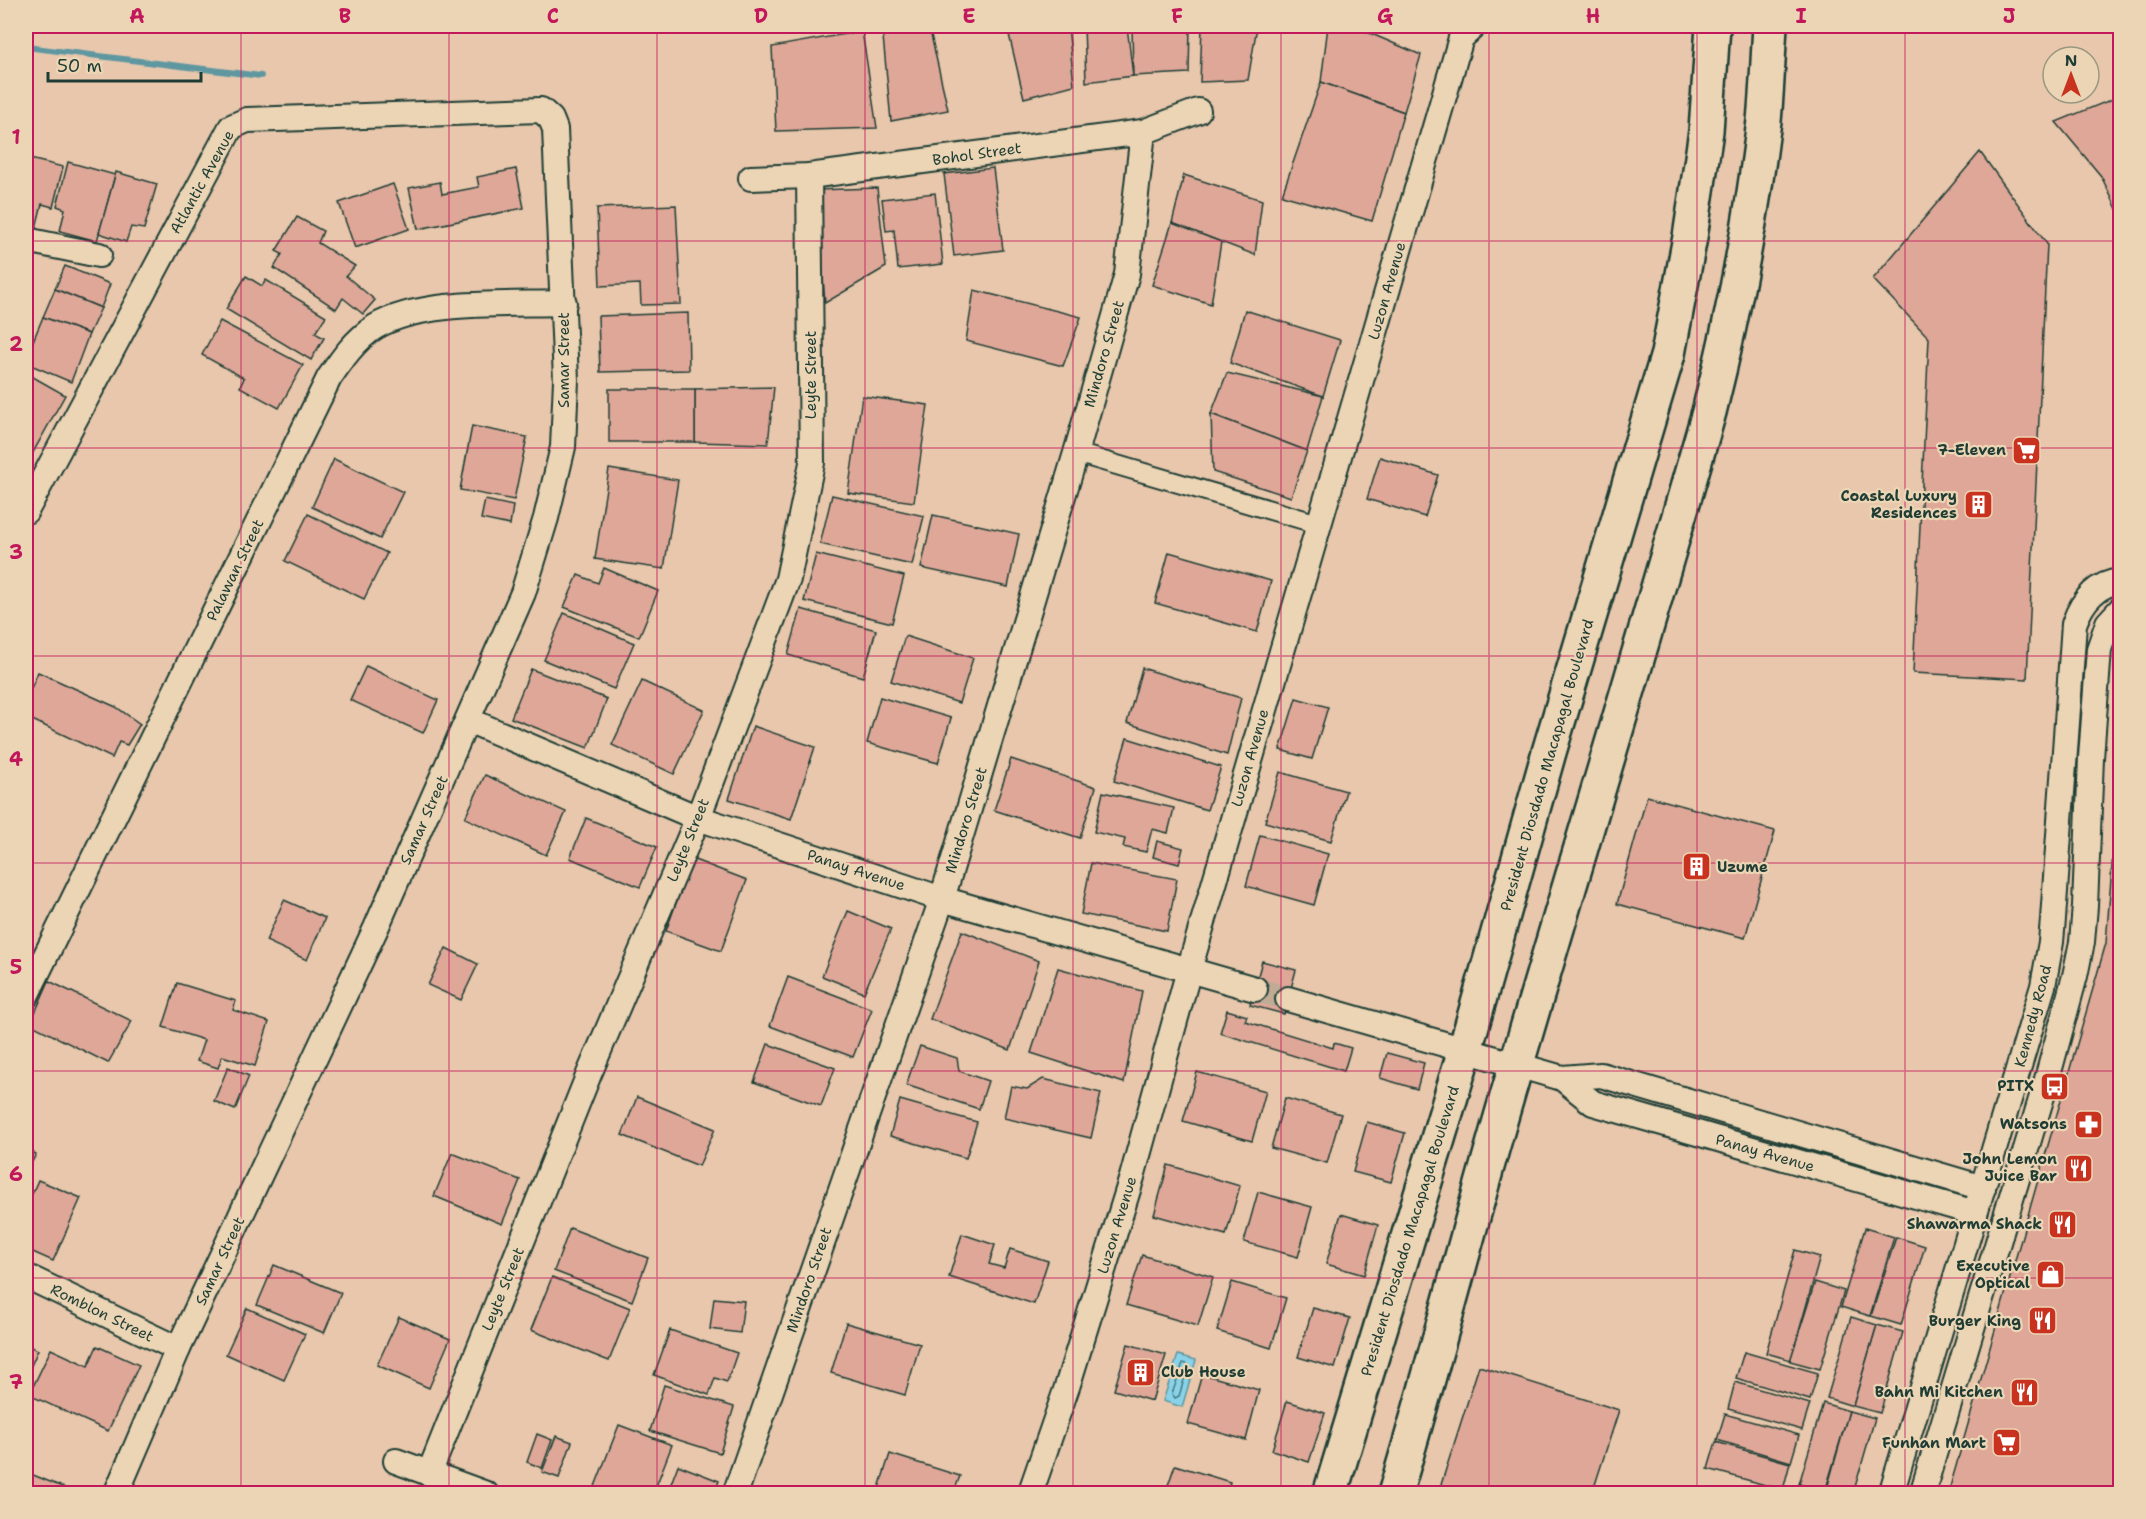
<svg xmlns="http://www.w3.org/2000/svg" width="2146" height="1519" viewBox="0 0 2146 1519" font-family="'Shantell Sans',sans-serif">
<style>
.water{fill:#89d3ea;stroke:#5f97a1;stroke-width:1.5}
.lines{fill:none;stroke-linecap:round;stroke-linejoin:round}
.shore{stroke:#49797d;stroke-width:1.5}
.stream{stroke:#5f97a1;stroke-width:6}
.building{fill:#dfa798;stroke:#1f3d34;stroke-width:1.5}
.minor-tunnel{stroke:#c0ab94;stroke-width:24;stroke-dasharray:24 12;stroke-linecap:butt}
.pedestrian-casing{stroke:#1f3d34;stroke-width:22}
.minor-casing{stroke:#1f3d34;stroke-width:28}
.secondary-casing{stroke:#1f3d34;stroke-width:38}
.pedestrian{stroke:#ecd5b5;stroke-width:18}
.minor{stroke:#ecd5b5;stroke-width:24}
.secondary{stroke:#ecd5b5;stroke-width:33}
.grid{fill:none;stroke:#c2185b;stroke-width:1.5;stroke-opacity:0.55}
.labels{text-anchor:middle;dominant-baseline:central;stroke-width:4.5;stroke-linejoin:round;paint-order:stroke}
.street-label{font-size:15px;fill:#1f3d34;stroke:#ecd5b5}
.poi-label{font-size:15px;font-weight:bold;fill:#1f3d34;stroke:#ecd5b5;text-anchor:end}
.neatline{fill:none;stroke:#c2185b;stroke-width:2}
.grid-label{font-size:20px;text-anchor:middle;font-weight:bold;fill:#c2185b}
</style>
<rect width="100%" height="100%" fill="#e8c7ac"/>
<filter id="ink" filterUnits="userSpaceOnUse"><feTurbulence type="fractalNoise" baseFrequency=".0167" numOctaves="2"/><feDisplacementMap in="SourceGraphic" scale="12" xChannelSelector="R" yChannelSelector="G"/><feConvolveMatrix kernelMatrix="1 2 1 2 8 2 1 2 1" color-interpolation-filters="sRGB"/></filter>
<g filter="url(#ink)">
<path class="water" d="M1178,1355L1196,1360L1182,1407L1163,1401Z"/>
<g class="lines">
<path class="shore" d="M1183,1363L1187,1364L1188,1367L1179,1396L1175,1398L1172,1394Z"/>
<path class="stream" d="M26,47L261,76"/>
</g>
<g class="building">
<path d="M882,26H929L948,110L891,121Z"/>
<path d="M1007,26H1068L1074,85L1024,98Z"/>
<path d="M1084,26H1127L1133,76L1086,82Z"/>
<path d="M1132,26H1190L1189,73L1133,76Z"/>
<path d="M1202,26H1257L1248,80L1200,82Z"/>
<path d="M1328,26H1353L1421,55L1404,112L1321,82Z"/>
<path d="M862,31L877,128L776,131L772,47Z"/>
<path d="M1321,82L1404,112L1372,221L1282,195Z"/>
<path d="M2120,96V215L2101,176L2056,122Z"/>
<path d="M1980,152L2047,244L2027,679L1913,673L1929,338L1873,279Z"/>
<path d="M26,158L63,167L53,207L42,204L36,228L26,225Z"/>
<path d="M68,162L115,175L97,241L60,231L65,209L57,206Z"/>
<path d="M993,168L1003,250L954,256L944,174Z"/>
<path d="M516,169L524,208L418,229L409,188L440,182L442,194L479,187L477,177Z"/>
<path d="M116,172L157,184L144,229L131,227L126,242L99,233Z"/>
<path d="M1184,175L1262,200L1255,255L1172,223Z"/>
<path d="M393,184L409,229L355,248L339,203Z"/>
<path d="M877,188L886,267L825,303L816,190Z"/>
<path d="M935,193L943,264L898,269L894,230L886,231L882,199Z"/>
<path d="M676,205L681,304L641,305L640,284L600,286L597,208Z"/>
<path d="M297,217L323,231L318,243L355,266L346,276L375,300L363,314L343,298L336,309L274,268L282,254L276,251Z"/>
<path d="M1172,223L1221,242L1211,304L1152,285Z"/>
<path d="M65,266L110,284L101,308L55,289Z"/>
<path d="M246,276L262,286L266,280L326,316L315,333L324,338L311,360L226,309Z"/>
<path d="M55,289L101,308L89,334L43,317Z"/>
<path d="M974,290L1081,317L1063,366L966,341Z"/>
<path d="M1245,310L1340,340L1323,396L1230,363Z"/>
<path d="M688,313L689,370L600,372L598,316Z"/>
<path d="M43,317L89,334L71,382L26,363V358Z"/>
<path d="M220,321L303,365L279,408L240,387L244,378L202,355Z"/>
<path d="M26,373L65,395L26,465Z"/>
<path d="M1227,373L1323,396L1307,451L1211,414Z"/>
<path d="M774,387L768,444L695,442V389Z"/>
<rect x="609" y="389" width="86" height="53"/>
<path d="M862,396L928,405L914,502L848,493Z"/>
<path d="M1211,414L1307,451L1291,497L1213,472Z"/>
<path d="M472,426L527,437L514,500L460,490Z"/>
<path d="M1380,457L1438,475L1425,517L1367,499Z"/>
<path d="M334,459L403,492L380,539L312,507Z"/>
<path d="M609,469L678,480L664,569L595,559Z"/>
<path d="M832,495L924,516L912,565L820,544Z"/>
<path d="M485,500L513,506L510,525L481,519Z"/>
<path d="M308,514L387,553L364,599L285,561Z"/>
<path d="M933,515L1019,534L1008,587L921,568Z"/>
<path d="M1169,552L1271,581L1257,632L1155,603Z"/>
<path d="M816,554L904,576L892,623L804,601Z"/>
<path d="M604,568L658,591L639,637L564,607L578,575L598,583Z"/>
<path d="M801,609L876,630L863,677L788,655Z"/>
<path d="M564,613L634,643L614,689L544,660Z"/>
<path d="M905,636L973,658L959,703L891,681Z"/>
<path d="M366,666L438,700L423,733L350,700Z"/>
<path d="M1142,668L1241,698L1227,755L1127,723Z"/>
<path d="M531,669L607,699L588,748L511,718Z"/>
<path d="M38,672L116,707L140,724L127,745L119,742L112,758L26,717V700Z"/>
<path d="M642,681L704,710L674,774L612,745Z"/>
<path d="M880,697L951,718L938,763L867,743Z"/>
<path d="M1296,698L1328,707L1312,759L1280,750Z"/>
<path d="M753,726L815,747L791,819L729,799Z"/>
<path d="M1127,738L1221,767L1207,810L1114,781Z"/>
<path d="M1011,759L1096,787L1080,838L994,810Z"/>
<path d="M2120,763V1494H1948L2106,943Z"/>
<path d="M1280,772L1346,791L1331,841L1265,822Z"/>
<path d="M485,775L566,812L546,855L465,818Z"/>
<path d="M1103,792L1174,808L1168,833L1152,829L1146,852L1123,847L1125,839L1094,832Z"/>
<path d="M1647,796L1775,831L1745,938L1617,904Z"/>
<path d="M586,818L657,847L640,887L570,858Z"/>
<path d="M1260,835L1328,854L1314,905L1246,886Z"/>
<path d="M1157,841L1183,848L1179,864L1153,857Z"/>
<path d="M692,859L747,880L721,951L666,931Z"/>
<path d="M1091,863L1177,879L1167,931L1081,914Z"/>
<path d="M284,900L325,918L307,960L266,941Z"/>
<path d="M848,911L891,929L864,993L822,976Z"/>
<path d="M962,931L1039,961L1010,1050L930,1019Z"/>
<path d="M446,948L478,964L461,1000L428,985Z"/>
<path d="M1262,961L1296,970L1284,1014L1250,1005Z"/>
<path d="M1058,968L1142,991L1124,1083L1031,1053Z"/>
<path d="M788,977L872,1009L853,1057L770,1026Z"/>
<path d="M49,981L132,1021L108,1063L30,1024Z"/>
<path d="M177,983L236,1001L233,1010L269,1022L255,1066L222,1056L218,1068L197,1061L204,1040L163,1027Z"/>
<path d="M1227,1010L1247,1016L1245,1021L1333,1048L1334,1043L1351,1048L1344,1071L1220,1033Z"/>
<path d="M768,1044L835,1068L821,1106L754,1082Z"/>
<path d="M920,1046L957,1058L959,1071L988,1081L979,1109L906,1085Z"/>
<path d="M1387,1053L1424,1063L1417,1089L1380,1078Z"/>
<path d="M228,1067L249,1076L235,1110L214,1101Z"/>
<path d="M1197,1072L1266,1091L1252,1141L1183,1121Z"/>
<path d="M1043,1079L1101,1093L1091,1138L1004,1118L1011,1086L1027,1089Z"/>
<path d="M637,1097L715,1129L699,1166L622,1135Z"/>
<path d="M1285,1098L1341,1114L1327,1163L1271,1148Z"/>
<path d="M900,1100L977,1122L966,1158L890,1136Z"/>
<path d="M1367,1122L1405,1133L1391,1182L1353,1172Z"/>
<path d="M26,1149L36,1154L26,1174Z"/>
<path d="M452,1153L520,1180L502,1224L434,1196Z"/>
<path d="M1168,1165L1240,1186L1226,1235L1154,1215Z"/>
<path d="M38,1180L81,1198L53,1261L26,1249V1208Z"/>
<path d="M1258,1192L1312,1207L1298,1257L1244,1242Z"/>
<path d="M1341,1214L1378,1225L1364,1275L1326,1264Z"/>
<path d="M570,1228L648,1258L632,1301L554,1271Z"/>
<path d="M1865,1228L1894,1237L1870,1316L1841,1307Z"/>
<path d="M962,1234L995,1245L989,1264L1004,1268L1010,1249L1048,1261L1034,1304L949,1277Z"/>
<path d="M1896,1237L1925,1246L1901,1325L1871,1316Z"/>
<path d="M1795,1250L1820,1257L1791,1360L1766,1353Z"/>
<path d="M1142,1255L1213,1277L1198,1326L1126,1305Z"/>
<path d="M274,1265L341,1293L324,1333L257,1305Z"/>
<path d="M552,1277L630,1308L609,1361L531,1330Z"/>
<path d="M1232,1282L1286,1298L1271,1348L1217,1331Z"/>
<path d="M1815,1282L1844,1291L1820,1369L1790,1361Z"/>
<path d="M714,1298L744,1301L740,1333L710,1329Z"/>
<path d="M247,1308L305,1334L284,1380L226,1354Z"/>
<path d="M1313,1308L1350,1318L1335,1368L1298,1357Z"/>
<path d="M399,1317L450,1339L429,1388L377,1365Z"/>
<path d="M1851,1317L1877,1325L1853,1406L1827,1398Z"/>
<path d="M846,1323L920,1344L905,1395L831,1373Z"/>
<path d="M1877,1325L1903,1332L1880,1413L1853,1406Z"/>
<path d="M670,1330L737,1353L727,1382L715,1378L709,1395L654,1375Z"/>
<path d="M1128,1344L1166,1355L1152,1401L1114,1390Z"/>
<path d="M26,1345L38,1350L26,1377Z"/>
<path d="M97,1346L139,1365L108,1431L29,1395L51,1349L88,1366Z"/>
<path d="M1744,1352L1818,1373L1810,1400L1736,1378Z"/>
<path d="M1479,1366L1619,1410L1592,1494H1438Z"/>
<path d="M1202,1374L1259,1390L1246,1440L1188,1424Z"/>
<path d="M1735,1382L1810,1404L1802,1430L1728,1409Z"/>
<path d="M664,1385L734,1407L720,1453L650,1431Z"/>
<path d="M1287,1401L1325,1413L1309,1462L1272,1450Z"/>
<path d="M1823,1403L1849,1411L1825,1492L1799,1484Z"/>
<path d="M1849,1411L1875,1418L1853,1494H1831L1826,1492Z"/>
<path d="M1725,1414L1799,1435L1791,1462L1717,1440Z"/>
<path d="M619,1425L672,1445L653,1494H592Z"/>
<path d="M537,1434L552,1440L542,1468L527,1462Z"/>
<path d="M556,1436L572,1442L559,1478L542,1472Z"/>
<path d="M1716,1442L1790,1463L1783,1490L1708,1469Z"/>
<path d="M890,1454L960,1476L955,1489L967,1494H877Z"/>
<path d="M678,1465L719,1481L714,1494H667Z"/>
<path d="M1175,1465L1230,1482L1227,1494H1165Z"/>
<path d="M26,1472L77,1493L76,1494H26Z"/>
</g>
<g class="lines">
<path class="minor-tunnel" d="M1255,989L1288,999"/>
<defs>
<path id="pedestrian" d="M1076,453L1318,524"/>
<g id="minor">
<path d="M751,178L809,176L1143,132L1198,111"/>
<path d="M26,240L99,255"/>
<path d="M26,511L231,127L247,120L541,110L551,119L555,129L566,380L563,447L546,518L523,593L376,928L178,1349L116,1494"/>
<path d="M468,720L698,818L942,899L1255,989"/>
<path d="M26,996L329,378C342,359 355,340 375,327C421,299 509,305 564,303"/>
<path d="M1288,999L1562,1078L1601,1075L1983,1188"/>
<path d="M1562,1078L1593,1103L1975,1213"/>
<path d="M26,1276L178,1349"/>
<path d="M396,1461L486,1494"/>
<path d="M429,1474L589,1074L698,818L788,579L812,463L809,176"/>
<path d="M735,1494L942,899L1076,453L1127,274L1143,132"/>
<path d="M1030,1494L1068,1384L1132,1177L1189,970L1461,38L1474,26"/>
<path d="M1891,1494L2043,986L2051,942L2053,919L2074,624C2082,601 2096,584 2120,581"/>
<path d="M1922,1494L2046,1083L2075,976L2082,942L2085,906L2091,758L2099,649L2108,623L2120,610"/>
</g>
<g id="secondary">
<path d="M1330,1494L1465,1050L1549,752L1668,354L1690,237L1706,131L1713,26"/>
<path d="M1395,1494C1438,1351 1474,1206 1517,1063C1581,846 1647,630 1709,412C1733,317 1752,219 1764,121C1767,89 1768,57 1770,26"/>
</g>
</defs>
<use href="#pedestrian" class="pedestrian-casing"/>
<use href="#minor" class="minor-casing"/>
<use href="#secondary" class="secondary-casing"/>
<use href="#pedestrian" class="pedestrian"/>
<use href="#minor" class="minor"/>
<use href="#secondary" class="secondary"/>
</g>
</g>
<path class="grid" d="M241,26V1494M449,26V1494M657,26V1494M865,26V1494M1073,26V1494M1281,26V1494M1489,26V1494M1697,26V1494M1905,26V1494M26,241H2120M26,448H2120M26,656H2120M26,863H2120M26,1071H2120M26,1278H2120"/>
<defs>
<symbol id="supermarket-square" viewBox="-11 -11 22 22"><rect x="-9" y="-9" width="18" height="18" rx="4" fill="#c8321e" stroke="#ecd5b5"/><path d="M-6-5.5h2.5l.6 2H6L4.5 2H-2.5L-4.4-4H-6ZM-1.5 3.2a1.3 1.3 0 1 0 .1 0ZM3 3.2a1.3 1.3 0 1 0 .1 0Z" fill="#fff"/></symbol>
<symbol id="building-square" viewBox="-11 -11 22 22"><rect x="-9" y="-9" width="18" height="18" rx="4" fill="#c8321e" stroke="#ecd5b5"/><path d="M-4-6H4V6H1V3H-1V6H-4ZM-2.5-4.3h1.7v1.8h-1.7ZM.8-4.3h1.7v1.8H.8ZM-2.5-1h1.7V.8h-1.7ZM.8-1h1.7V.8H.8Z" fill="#fff"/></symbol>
<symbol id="bus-square" viewBox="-11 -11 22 22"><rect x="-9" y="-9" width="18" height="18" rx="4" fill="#c8321e" stroke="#ecd5b5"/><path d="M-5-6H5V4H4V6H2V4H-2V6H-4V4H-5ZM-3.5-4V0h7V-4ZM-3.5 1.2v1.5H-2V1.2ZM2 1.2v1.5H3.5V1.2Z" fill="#fff"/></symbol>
<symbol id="pharmacy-square" viewBox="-11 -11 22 22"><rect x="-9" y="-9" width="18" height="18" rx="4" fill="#c8321e" stroke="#ecd5b5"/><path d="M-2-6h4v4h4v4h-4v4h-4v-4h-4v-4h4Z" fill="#fff"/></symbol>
<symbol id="restaurant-square" viewBox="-11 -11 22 22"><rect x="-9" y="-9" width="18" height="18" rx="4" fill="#c8321e" stroke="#ecd5b5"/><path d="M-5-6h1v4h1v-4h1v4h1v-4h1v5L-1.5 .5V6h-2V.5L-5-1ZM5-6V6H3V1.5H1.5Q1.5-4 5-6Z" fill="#fff"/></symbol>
<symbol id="shop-square" viewBox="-11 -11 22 22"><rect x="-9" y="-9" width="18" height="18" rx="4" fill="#c8321e" stroke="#ecd5b5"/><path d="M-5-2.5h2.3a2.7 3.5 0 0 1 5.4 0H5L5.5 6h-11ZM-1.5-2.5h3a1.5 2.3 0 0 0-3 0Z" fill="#fff"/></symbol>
</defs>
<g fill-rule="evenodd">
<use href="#supermarket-square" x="2010" y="434" width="33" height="33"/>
<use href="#building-square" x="1962" y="488" width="33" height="33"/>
<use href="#building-square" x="1680" y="850" width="33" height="33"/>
<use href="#bus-square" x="2038" y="1070" width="33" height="33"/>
<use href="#pharmacy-square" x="2072" y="1108" width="33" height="33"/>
<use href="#restaurant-square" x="2062" y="1152" width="33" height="33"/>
<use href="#restaurant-square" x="2046" y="1208" width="33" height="33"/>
<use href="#shop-square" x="2034" y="1258" width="33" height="33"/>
<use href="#restaurant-square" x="2026" y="1304" width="33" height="33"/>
<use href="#building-square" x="1124" y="1356" width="33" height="33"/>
<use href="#restaurant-square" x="2008" y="1376" width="33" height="33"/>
<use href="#supermarket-square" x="1990" y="1426" width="33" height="33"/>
</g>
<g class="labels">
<g class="street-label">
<text transform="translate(977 154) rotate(-8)">Bohol Street</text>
<text transform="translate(202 182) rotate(-61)">Atlantic Avenue</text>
<text transform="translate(1387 291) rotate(-74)">Luzon Avenue</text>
<text transform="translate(1104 354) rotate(-74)">Mindoro Street</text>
<text transform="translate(564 360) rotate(-90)">Samar Street</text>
<text transform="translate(811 375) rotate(-90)">Leyte Street</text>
<text transform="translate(235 570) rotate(-64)">Palawan Street</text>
<text transform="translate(1250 758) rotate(-74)">Luzon Avenue</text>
<text transform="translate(1547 765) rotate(-74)">President Diosdado Macapagal Boulevard</text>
<text transform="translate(424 820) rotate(-66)">Samar Street</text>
<text transform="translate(966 820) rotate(-73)">Mindoro Street</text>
<text transform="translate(688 840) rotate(-68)">Leyte Street</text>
<text transform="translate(856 870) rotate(18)">Panay Avenue</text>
<text transform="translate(2033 1016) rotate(-75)">Kennedy Road</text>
<text transform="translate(1765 1153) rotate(16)">Panay Avenue</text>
<text transform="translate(1117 1225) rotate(-73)">Luzon Avenue</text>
<text transform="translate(1410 1231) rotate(-73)">President Diosdado Macapagal Boulevard</text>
<text transform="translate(220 1261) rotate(-65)">Samar Street</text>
<text transform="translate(809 1280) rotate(-71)">Mindoro Street</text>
<text transform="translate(503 1289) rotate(-68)">Leyte Street</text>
<text transform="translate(102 1313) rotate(26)">Romblon Street</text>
</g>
<g class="poi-label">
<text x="2006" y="450">7-Eleven</text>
<text x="1957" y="496">Coastal Luxury<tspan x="1957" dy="17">Residences</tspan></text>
<text x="1717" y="867" text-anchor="start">Uzume</text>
<text x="2034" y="1086">PITX</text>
<text x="2067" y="1124">Watsons</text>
<text x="2057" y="1159">John Lemon<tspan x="2057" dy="17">Juice Bar</tspan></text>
<text x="2042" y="1224">Shawarma Shack</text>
<text x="2030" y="1266">Executive<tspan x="2030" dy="17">Optical</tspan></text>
<text x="2021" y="1321">Burger King</text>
<text x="1161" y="1372" text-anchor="start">Club House</text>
<text x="2003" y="1392">Bahn Mi Kitchen</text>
<text x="1986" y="1443">Funhan Mart</text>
</g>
</g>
<rect width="2146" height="1519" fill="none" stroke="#ecd5b5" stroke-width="66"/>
<g transform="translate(2071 75)"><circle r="28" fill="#ecd5b5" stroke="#9a9881" stroke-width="1.5"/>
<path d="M0-4.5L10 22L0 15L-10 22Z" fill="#c8321e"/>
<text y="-9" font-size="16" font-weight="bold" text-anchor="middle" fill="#1f3d34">N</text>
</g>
<path d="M48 72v9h153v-9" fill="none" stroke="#1f3d34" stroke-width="3"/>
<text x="57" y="72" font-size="18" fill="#1f3d34" stroke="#ecd5b5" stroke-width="4.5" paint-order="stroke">50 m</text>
<rect x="33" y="33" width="2080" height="1453" class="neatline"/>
<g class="grid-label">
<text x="137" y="23">A</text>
<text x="345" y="23">B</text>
<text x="553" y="23">C</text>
<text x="761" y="23">D</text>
<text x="969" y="23">E</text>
<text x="1177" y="23">F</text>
<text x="1385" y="23">G</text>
<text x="1593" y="23">H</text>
<text x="1801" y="23">I</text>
<text x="2009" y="23">J</text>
<text x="16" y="144">1</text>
<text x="16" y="351">2</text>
<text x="16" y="559">3</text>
<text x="16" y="766">4</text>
<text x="16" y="974">5</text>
<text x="16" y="1181">6</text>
<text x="16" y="1389">7</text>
</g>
</svg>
